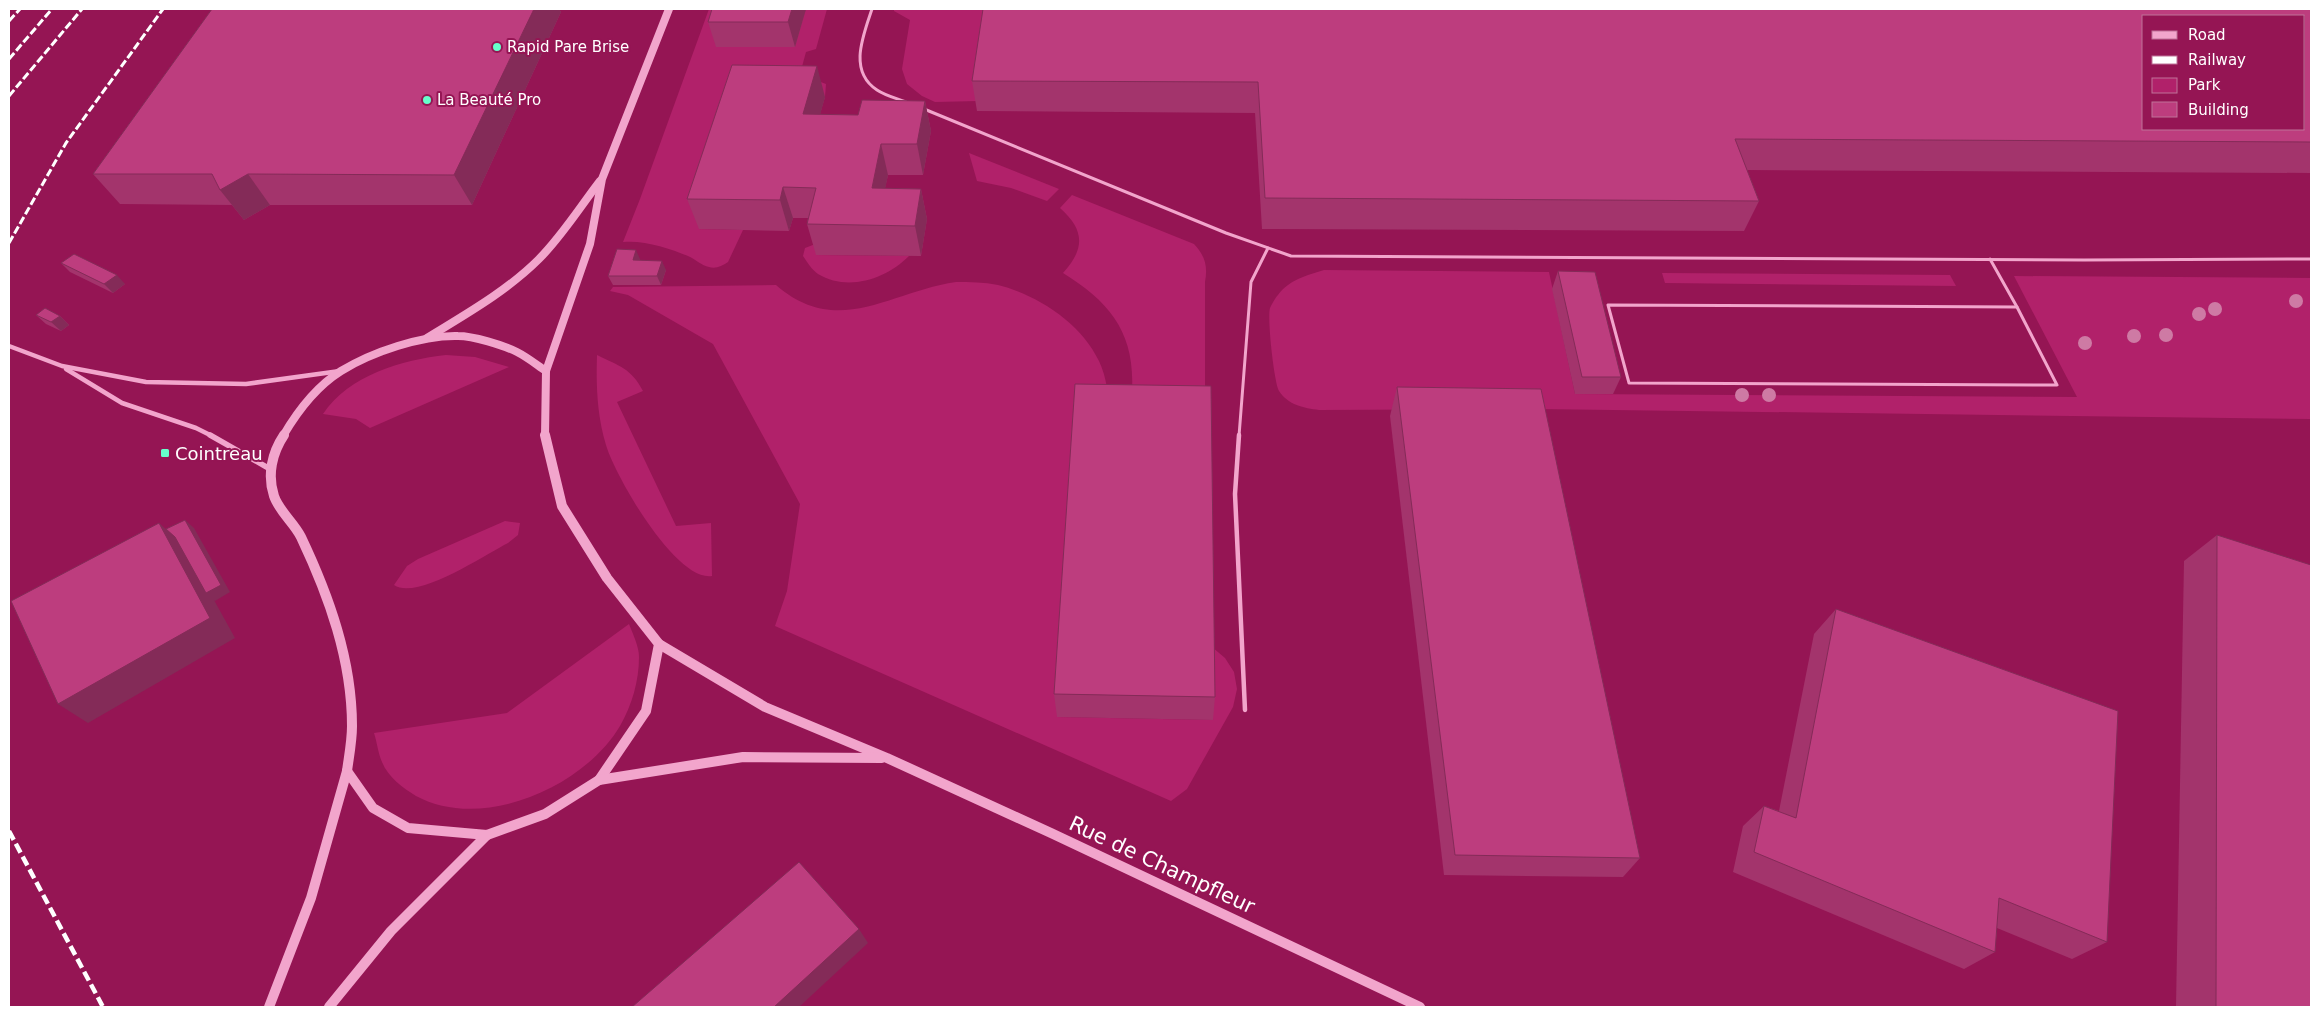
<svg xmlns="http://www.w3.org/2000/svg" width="2320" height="1016" viewBox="0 0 2320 1016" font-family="'DejaVu Sans',sans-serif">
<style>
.green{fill:#b1216a}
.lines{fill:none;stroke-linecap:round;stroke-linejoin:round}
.service-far1{stroke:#f2a5cc;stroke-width:3}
.service{stroke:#f2a5cc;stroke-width:4.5}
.minor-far1{stroke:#f2a5cc;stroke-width:4.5}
.minor{stroke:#f2a5cc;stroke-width:5.5}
.tertiary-far1{stroke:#f2a5cc;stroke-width:8}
.tertiary{stroke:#f2a5cc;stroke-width:10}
.rail-far1{stroke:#fff;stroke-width:3;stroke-dasharray:8 3;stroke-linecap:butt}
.rail{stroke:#fff;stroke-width:4.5;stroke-dasharray:10 4.5;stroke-linecap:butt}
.tree{fill:#ce7aa4}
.wall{fill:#a3346c}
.shaded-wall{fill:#842b58}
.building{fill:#bd3d7e;stroke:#842b58;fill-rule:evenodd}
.poi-dot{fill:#66ffcb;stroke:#951554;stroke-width:2}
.labels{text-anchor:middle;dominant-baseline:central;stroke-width:4;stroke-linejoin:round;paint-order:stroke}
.far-poi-label{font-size:15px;fill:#fff;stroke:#951554;text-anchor:start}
.poi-label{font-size:18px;fill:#fff;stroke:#951554;text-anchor:start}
.near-street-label{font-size:21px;fill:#fff;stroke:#951554}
</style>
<rect width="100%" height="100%" fill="#951554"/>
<g class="green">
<path d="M709,9H729L717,47H794L806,9H827L816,49L806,52L800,74L826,84L825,97L742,96L699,229L743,230L728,262C722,266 716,269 709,267C702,266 695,259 688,256C669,248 644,240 623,242L640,199Z"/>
<path d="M894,9H991L979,101L935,102L922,96L907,84L902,69L910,20L894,11Z"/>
<path d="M969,153L1059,189L1047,201L1011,188L977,181Z"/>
<path d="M1072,195L1194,244C1205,256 1208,266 1205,282V415L1132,390C1135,333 1110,302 1063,273C1085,249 1085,230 1060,208Z"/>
<path d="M818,243L816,255L909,256C886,279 848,292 818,274C812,270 807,262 803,256L805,248Z"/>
<path d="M1324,270L1549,272L1575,394L2077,397L2014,276L2311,278V419L1537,409L1319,410C1304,408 1288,405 1279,391C1274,382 1267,318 1270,308C1272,304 1275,298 1278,295C1289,280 1307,275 1324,270Z"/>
<path d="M1662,273L1950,275L1956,286L1665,283Z"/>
<path d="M956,282C970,282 984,282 998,285C1038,295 1081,323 1099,361C1107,378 1108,395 1110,413L1058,717L1213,720L1212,647L1225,658L1234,672L1237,689L1233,707L1187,789L1171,801L775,626L787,591L800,504L713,344L628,295L610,291L613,287L776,285C838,339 891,291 956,282Z"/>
<path d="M446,355L475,357L509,367L370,428L356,419L323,414C349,375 402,360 446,355Z"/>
<path d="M597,355C619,366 631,368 643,391L617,402L676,526L711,523L712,576C676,582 615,476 606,445C597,415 596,386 597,355Z"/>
<path d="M505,521L520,523L518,535L508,543C486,554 417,601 394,585L407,566L418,559Z"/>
<path d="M629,624C633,634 639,647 639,657C639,681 632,705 620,726C584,787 482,832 416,796C403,788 388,777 382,762C378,753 377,742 374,733L507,713Z"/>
</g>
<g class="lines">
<g class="service-far1">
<path d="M872,9C863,36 848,71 877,90C886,96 896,98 906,102"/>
<path d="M924,109L1226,233L1291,256L2084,260L2311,259"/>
<path d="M1990,259L2017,307"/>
<path d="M1608,305L2017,307L2057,385L1629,383Z"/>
<path d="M1239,436L1251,282L1268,248"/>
</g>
<path class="service" d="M1239,435L1235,494L1245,710"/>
<g class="minor-far1">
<path d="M9,346L62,366L146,382L246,384L340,371"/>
<path d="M66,369L122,403L196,428L212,436"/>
</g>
<path class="minor" d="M210,435L270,469"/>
<g class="tertiary-far1">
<path d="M427,338C466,314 507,291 539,259C562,236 580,207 600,181"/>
<path d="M546,371L590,244L602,179L669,9"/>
<path d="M283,436C297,412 317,386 341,371C372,352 422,335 458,336C473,336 503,345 517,352C527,357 537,365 546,371L545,436"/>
</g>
<g class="tertiary">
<path d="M284,435C272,453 267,475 274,496C279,511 294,523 301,537C329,596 352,660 352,726C352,741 349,756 347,771"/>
<path d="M659,644L765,707L887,758L1051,833L1420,1007"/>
<path d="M347,771L373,808L408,828L487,835L545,814L599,780L646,711L659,644L607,578L562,506L545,435"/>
<path d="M599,780L743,757L882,758"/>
<path d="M269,1007L311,898L347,771"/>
<path d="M329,1007L391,931L487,835"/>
</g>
<g class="rail-far1">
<path d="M9,21L20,9"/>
<path d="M9,59L52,9"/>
<path d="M9,96L82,9"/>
<path d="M9,243L66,143L163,9"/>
</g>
<path class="rail" d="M9,831L103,1007"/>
</g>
<g class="tree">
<circle cx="2296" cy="301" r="7"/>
<circle cx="2215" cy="309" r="7"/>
<circle cx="2199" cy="314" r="7"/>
<circle cx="2166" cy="335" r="7"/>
<circle cx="2134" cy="336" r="7"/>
<circle cx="2085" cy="343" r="7"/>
<circle cx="1742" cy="395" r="7"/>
<circle cx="1769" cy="395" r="7"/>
</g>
<g class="wall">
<path d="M212,9H559L561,12L472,205H270L244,220L232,205L120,204L93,174Z"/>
<path d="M712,9H806L795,47H716L708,22Z"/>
<path d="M2311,9V173L1747,170L1759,201L1744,231L1262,229L1255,113L977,111L972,81Z"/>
<path d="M825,97L820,114L858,115L925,101L931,131L923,175H888L885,188L921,189L927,219L921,256L816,255L807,224L808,218H793L789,231L699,229L687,199Z"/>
<path d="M640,259V260L666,270L661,285H613L608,276Z"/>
<path d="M61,263L125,284L113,293L70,272Z"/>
<path d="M1558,271L1621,377L1613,394H1575L1552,289Z"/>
<path d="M36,315L60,316L69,325L61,331L46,324Z"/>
<path d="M1397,387L1640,858L1623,877L1444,875L1390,416Z"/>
<path d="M2217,535L2311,1007H2176L2184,561Z"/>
<path d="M1836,609L2107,942L2072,959L1997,928L1995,952L1964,969L1733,872L1743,826L1764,806L1779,811L1814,634Z"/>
<path d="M1054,694L1215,697L1213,720L1057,717Z"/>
</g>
<g class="shaded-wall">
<path d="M534,9H559L561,12L472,205L454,175Z"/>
<path d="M792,9H806L795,47L788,22Z"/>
<path d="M817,66L825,97L812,145L803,114Z"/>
<path d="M925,101L931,131L923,175L917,144Z"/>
<path d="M881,144L888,175L879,219L872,188Z"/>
<path d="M248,174L270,205L244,220L220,190Z"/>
<path d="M783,187L793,218L789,231L780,200Z"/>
<path d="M921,189L927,219L921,256L915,226Z"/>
<path d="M636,250L640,259L637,269L633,260Z"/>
<path d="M662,261L666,270L661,285L657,276Z"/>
<path d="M117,275L125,284L113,293L104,284Z"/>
<path d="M60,316L69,325L61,331L51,322Z"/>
<path d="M185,520L194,528L230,592L215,601L214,600L235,638L88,723L58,704L159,523L184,545Z"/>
<path d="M859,929L868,943L799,1007H774Z"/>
</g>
<g class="building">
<path d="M212,9H534L454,175L248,174L220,190L212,174H93Z"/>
<path d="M712,9H792L788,22H708Z"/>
<path d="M983,9H2311V142L1735,139L1759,201L1265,198L1258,82L972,81ZM2144,16H2304V129H2144Z"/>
<path d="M732,65L817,66L803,114L858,115L862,100L925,101L917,144H881L872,188L921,189L915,226L807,224L816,188L783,187L780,200L687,199Z"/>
<path d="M617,249L636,250L633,260L662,261L657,276H608Z"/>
<path d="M74,254L117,275L104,284L61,263Z"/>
<path d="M1558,271L1595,272L1621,377H1582Z"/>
<path d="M45,308L60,316L51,322L36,315Z"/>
<path d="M1075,384L1211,386L1215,697L1054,694Z"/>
<path d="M1397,387L1541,389L1640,858L1455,855Z"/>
<path d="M185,520L221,585L206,593L175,537L166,529Z"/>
<path d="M159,523L210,618L58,704L11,601Z"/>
<path d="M2217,535L2311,565V1007H2216Z"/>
<path d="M1836,609L2118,711L2107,942L1999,898L1995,952L1754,852L1764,806L1796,818Z"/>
<path d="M799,862L859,929L774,1007H632Z"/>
</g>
<g class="poi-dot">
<circle cx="497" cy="47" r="5"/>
<circle cx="427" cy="100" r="5"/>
<rect x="160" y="448" width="10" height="10" rx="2.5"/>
</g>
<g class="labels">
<g class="far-poi-label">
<text x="507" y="47">Rapid Pare Brise</text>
<text x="437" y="100">La Beauté Pro</text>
</g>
<g class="poi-label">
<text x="175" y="453">Cointreau</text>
</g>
<g class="near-street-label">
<text transform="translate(1162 865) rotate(25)">Rue de Champfleur</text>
</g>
</g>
<rect width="2320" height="1016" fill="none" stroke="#ffffff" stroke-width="20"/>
<rect x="2142" y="15" width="162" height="115" fill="#951554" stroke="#bf7398"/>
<rect x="2152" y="31" width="25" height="8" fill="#f2a5cc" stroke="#bf7398"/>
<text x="2188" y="40" font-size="15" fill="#ffffff">Road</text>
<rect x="2152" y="56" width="25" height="8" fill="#ffffff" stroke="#bf7398"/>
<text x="2188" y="65" font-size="15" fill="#ffffff">Railway</text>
<rect x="2152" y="78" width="25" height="15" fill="#b1216a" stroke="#bf7398"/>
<text x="2188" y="90" font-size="15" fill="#ffffff">Park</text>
<rect x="2152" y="102" width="25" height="15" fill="#bd3d7e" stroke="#bf7398"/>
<text x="2188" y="115" font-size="15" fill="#ffffff">Building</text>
</svg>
